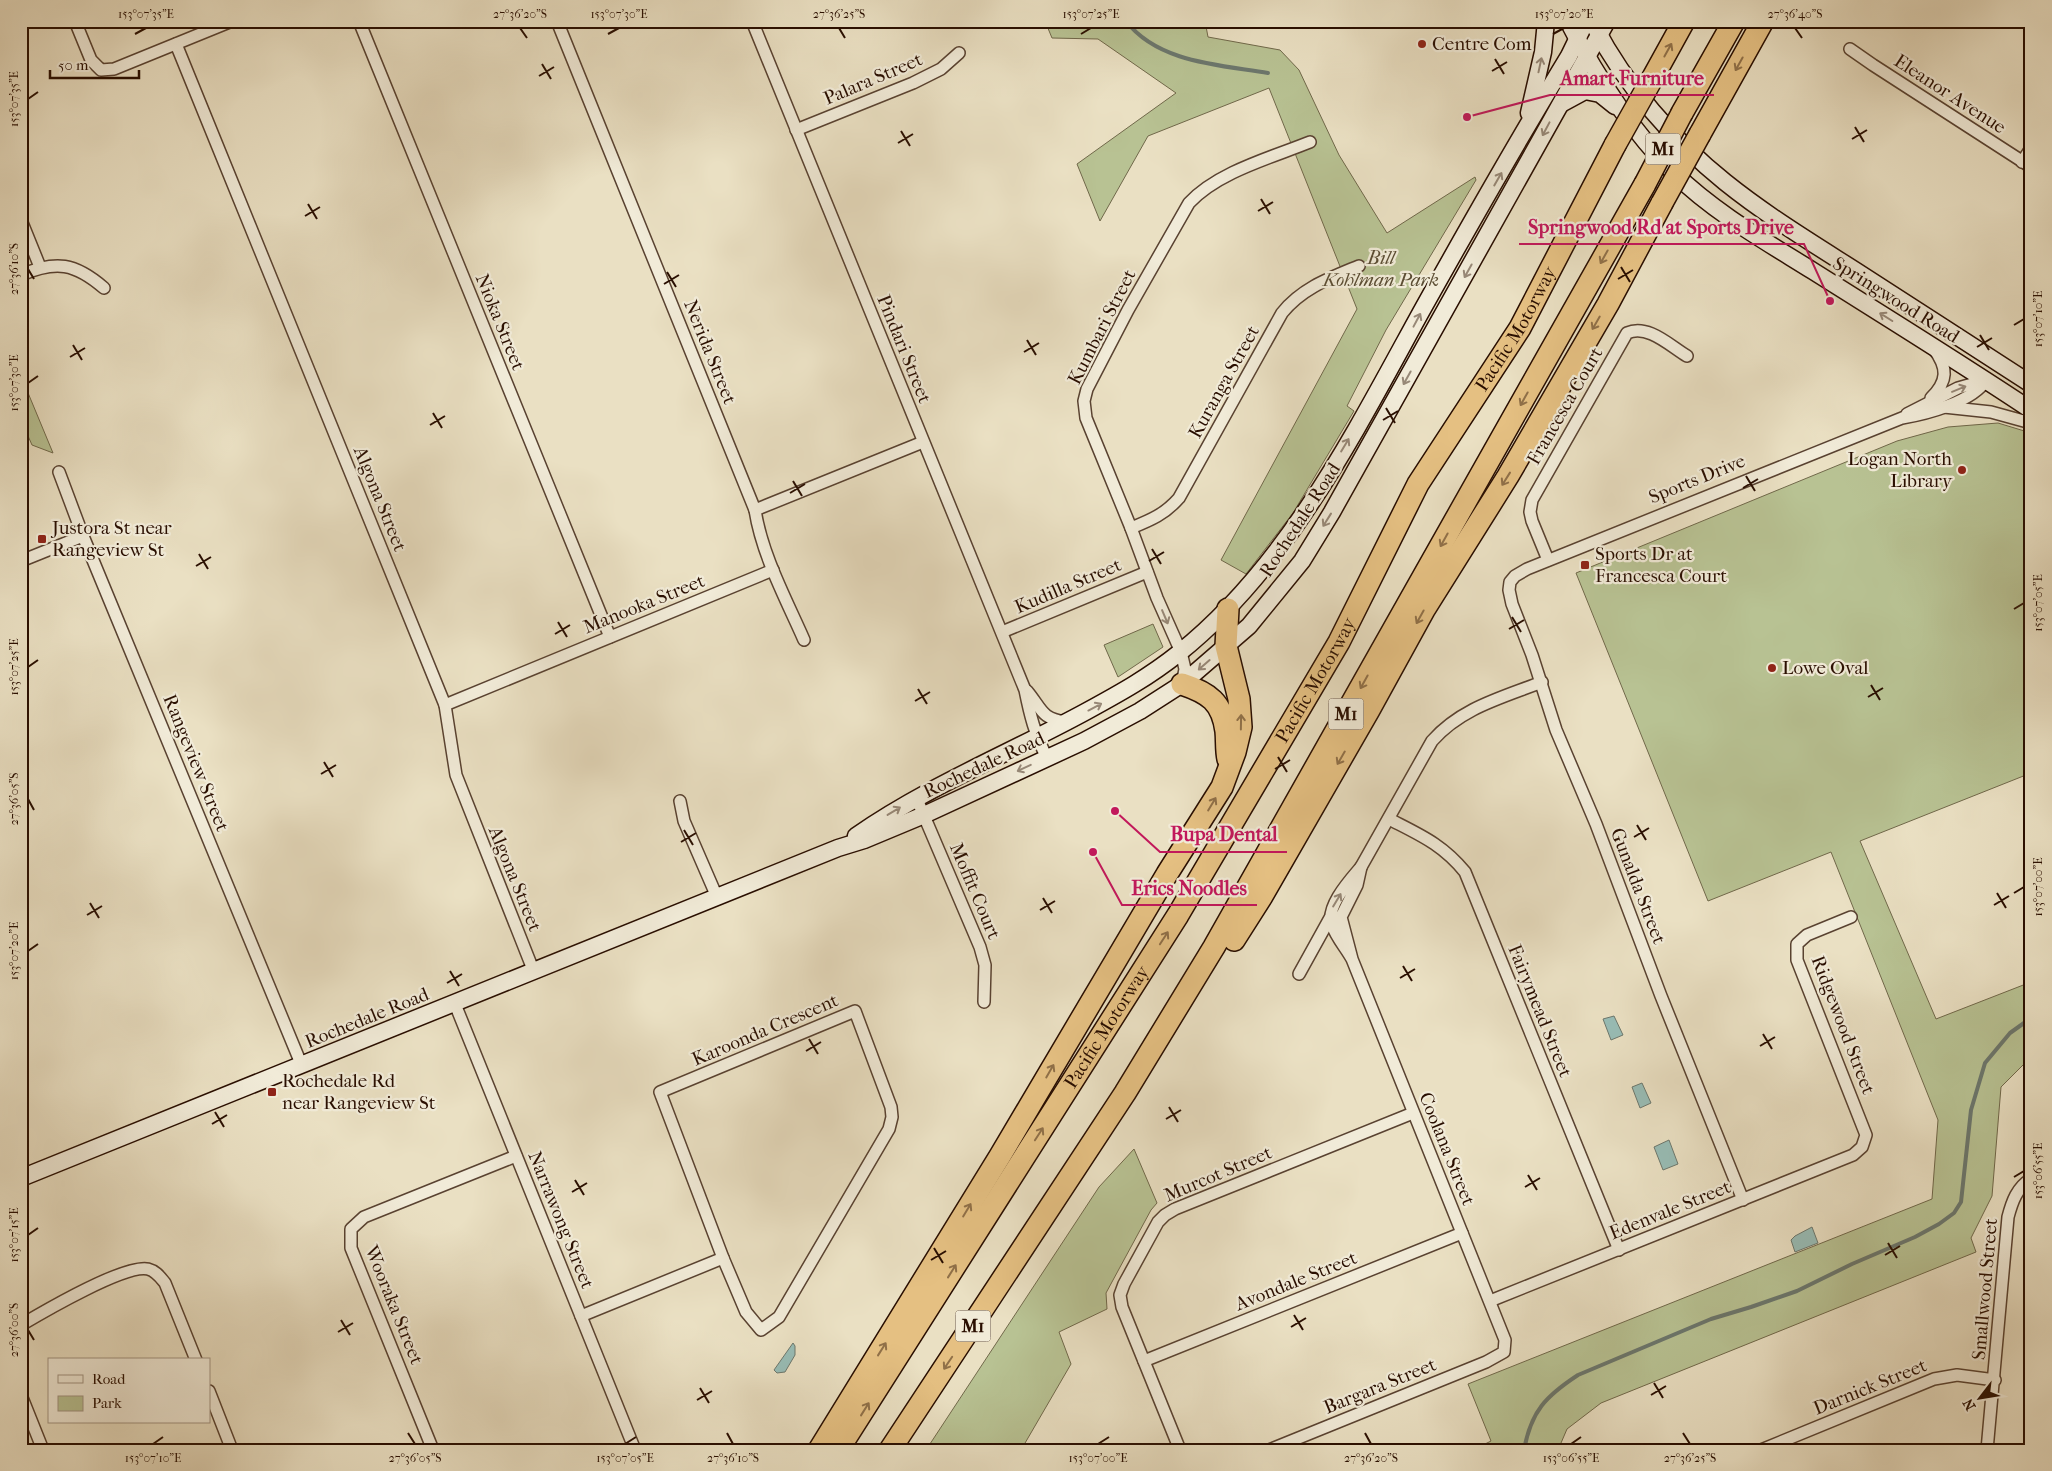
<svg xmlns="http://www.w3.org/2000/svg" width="2052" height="1471" viewBox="0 0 2052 1471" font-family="'IM FELL French Canon',serif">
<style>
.green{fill:#b8c293;stroke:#70684a}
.water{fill:#98bdb6;stroke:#6c776d}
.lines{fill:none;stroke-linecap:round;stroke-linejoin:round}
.stream{stroke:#6c776d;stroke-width:4}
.minor-casing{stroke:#594231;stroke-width:14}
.secondary-casing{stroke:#290e00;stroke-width:19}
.motorway-casing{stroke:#290e00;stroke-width:24}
.minor{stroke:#f1ebd8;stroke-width:11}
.secondary{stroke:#f1ebd8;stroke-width:16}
.motorway{stroke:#e5c082;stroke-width:21}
.motorway-bridge-casing{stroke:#290e00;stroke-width:24;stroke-linecap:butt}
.motorway-bridge{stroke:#e5c082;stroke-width:21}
.oneway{stroke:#907048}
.oneway2{stroke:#978877}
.ticks{fill:none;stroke:#290e00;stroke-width:2}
.poi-dot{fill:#8f2418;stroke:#f1ebd8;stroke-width:2}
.labels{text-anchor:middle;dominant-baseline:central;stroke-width:4.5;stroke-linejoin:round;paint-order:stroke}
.shield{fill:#f1ebd8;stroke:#655041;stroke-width:1}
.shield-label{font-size:18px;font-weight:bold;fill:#290e00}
.poi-label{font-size:19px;fill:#290e00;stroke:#f1ebd8;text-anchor:start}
.street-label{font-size:19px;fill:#290e00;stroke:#f1ebd8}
.park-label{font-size:19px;font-style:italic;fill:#5b4d33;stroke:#f1ebd8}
.leader{fill:none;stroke:#c2185b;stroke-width:2}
.callout-dot{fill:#c2185b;stroke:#f1ebd8;stroke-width:2}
.callout-label{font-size:20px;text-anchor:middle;font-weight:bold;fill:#c2185b;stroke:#f1ebd8;stroke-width:4.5;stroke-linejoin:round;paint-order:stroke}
.neatline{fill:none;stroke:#290e00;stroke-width:2}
.ticks-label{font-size:12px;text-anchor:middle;fill:#290e00}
</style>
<rect width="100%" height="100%" fill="#eae0c3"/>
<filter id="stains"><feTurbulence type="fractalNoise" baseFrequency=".004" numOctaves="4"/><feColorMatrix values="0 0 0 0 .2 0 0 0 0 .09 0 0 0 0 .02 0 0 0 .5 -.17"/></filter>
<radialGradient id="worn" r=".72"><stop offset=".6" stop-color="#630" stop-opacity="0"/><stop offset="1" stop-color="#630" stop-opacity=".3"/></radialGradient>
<g class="green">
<path d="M1045,21H1205L1208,37L1280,50L1299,70L1339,155L1387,233L1475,177L1476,180L1386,330L1347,406L1354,411L1293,513L1246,574L1221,560L1357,309L1269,88L1148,136L1100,221L1077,164L1176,93L1098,39L1052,38Z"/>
<path d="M21,376L53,453L32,445L21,420Z"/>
<path d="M1998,423L2031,433V773L1860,841L1936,1019L2031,982V1057L2001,1087L1992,1196L1971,1238L1976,1252L1601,1403L1567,1429L1558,1450H1473L1491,1441L1468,1384L1932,1199L1938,1120L1831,852L1708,901L1576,573L1897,441L1948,427Z"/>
<path d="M1153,624L1163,647L1118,677L1104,645Z"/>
<path d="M1134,1149L1157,1203L1151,1210L1106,1293L1107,1309L1059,1332L1071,1364L1021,1450H926L1099,1187Z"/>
</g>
<g class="water">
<path d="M1614,1016L1623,1035L1611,1040L1603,1019Z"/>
<path d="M1642,1083L1651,1103L1640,1108L1632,1087Z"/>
<path d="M1669,1140L1678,1164L1663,1170L1654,1147Z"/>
<path d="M1812,1227L1818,1243L1795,1252L1791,1240L1795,1236Z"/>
<path d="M793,1343L795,1346V1355L785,1372L777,1373L774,1370Z"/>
</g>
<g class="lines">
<g class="stream">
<path d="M1126,21C1158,63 1221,65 1268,73"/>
<path d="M1524,1450C1531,1411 1546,1396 1578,1375L1711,1319L1751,1307L1797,1291L1852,1264L1915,1237L1939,1224L1954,1213L1961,1202L1971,1110L1985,1063L2010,1033L2031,1018"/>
</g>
<defs>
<g id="minor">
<path d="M75,21L91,60L101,70L114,69L232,21"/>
<path d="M359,21L610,637"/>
<path d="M557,21L755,510C762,555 786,599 804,640"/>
<path d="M752,21L1025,690C1030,715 1035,735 1047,758"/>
<path d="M176,44L445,705L456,775L534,972"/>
<path d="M1850,49L1873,65L2031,167"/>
<path d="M796,130L913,83L941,69L959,53"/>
<path d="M2022,162L2031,148"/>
<path d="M21,220L40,267"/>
<path d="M21,275C56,260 75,263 104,288"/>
<path d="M1931,398C1948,381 1948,368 1934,349"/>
<path d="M1944,407L1991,412L2031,423"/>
<path d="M1907,414L1958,388L1986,380"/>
<path d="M59,472L83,536L302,1066"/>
<path d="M755,510L923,442"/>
<path d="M1131,528C1151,520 1165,514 1179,498L1282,313C1302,288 1330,278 1359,266"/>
<path d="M1548,560L1532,521L1530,512L1532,500L1627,333C1648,324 1669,345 1687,356"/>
<path d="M21,561L83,536"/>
<path d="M1002,632L1147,572"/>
<path d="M1182,684L1185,669L1181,652L1157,598L1131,528L1086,418L1084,401L1087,389L1128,310L1189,203C1218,172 1270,158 1310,142"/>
<path d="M1027,691C1042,709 1041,719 1066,722"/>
<path d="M445,705L773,570"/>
<path d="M916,797L980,947L985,965L984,1002"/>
<path d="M680,801L684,821L717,897"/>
<path d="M1389,819C1420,835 1442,844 1465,872L1619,1250"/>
<path d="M1361,867L1432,741C1461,708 1501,698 1542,682"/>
<path d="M1299,974L1330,918L1334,919"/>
<path d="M455,1004L635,1450"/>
<path d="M855,1011L891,1107L892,1117L889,1129L779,1317L761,1330L746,1312L723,1258L660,1092Z"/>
<path d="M1743,1200L1661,996L1596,824L1556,730L1532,655L1512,604L1509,590L1510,582L1515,576L1527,569L1902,418C1926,414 1973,402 1986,380"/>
<path d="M1490,1301L1853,1155L1862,1147L1866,1135L1797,960V944L1807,935L1851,917"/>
<path d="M581,1316L723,1258"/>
<path d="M21,1325C43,1312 125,1264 148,1269C156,1271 160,1277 165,1283L196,1360"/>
<path d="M1144,1361L1462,1233"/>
<path d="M209,1391L232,1450"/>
<path d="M21,1395L43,1450"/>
<path d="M433,1450L351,1248V1229L364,1217L516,1156"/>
<path d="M1180,1450L1122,1307L1120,1295L1124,1284L1158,1222L1165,1215L1175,1209L1413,1113"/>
<path d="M1269,1450L1486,1362L1504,1352L1505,1340L1352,959L1341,917L1357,885L1361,867C1350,880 1325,907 1332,925C1336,937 1346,948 1352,959"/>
<path d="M1761,1450L1934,1379L1957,1375L1995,1380"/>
<path d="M1987,1450L2008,1217C2012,1202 2017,1187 2031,1179"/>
</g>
<g id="secondary">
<path d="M1568,21C1596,76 1631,130 1674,173C1715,213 1765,241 1813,271C1886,317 1959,362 2031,410"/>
<path d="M1595,27C1625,85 1674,141 1725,182C1766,215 1812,243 1856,271C1914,309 1973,346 2031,384"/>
<path d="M1561,104L1585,91L1600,94L1615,106"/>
<path d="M1529,113L1543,52L1546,21"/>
<path d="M856,836C928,786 1010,753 1087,711C1120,693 1149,677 1179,653C1288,566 1355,432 1421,312C1469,226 1518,140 1569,56L1586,21"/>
<path d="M21,1178L838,848L864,840L924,815L1084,741L1140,711L1182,684L1249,626L1302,561L1332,512L1607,21"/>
</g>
<g id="motorway">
<path d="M1652,79L1684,21"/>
<path d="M1682,113L1734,21"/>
<path d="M1700,134L1763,21"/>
<path d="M1182,684C1209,693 1222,702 1226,731C1227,741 1226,750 1228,759"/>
<path d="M1234,940L1262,896L1369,710L1424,610L1508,476L1608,304L1662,203"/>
<path d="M819,1450L1000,1156L1167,874L1222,787L1235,752L1241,727L1239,699L1226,646L1228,609"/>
<path id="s1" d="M838,1450L1178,915L1339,642L1418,484L1520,328L1615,145"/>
<path d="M890,1450L1125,1093L1214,947L1645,184"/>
</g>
</defs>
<use href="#minor" class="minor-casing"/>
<use href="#secondary" class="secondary-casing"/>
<use href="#motorway" class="motorway-casing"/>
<use href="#minor" class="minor"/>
<use href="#secondary" class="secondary"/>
<use href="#motorway" class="motorway"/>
<defs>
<g id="motorway-bridge">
<path d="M1615,145L1652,79"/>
<path d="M1645,184L1682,113"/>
<path d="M1662,203L1700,134"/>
</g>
</defs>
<use href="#motorway-bridge" class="motorway-bridge-casing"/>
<use href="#motorway-bridge" class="motorway-bridge"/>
</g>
<defs><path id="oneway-shaft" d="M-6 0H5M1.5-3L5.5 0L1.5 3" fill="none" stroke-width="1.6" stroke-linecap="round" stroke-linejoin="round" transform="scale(1.25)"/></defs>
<g class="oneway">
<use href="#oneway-shaft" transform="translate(1668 50) rotate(-61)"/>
<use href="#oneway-shaft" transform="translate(1739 64) rotate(119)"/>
<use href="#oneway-shaft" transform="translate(1604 257) rotate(119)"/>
<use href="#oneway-shaft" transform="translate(1596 323) rotate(120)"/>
<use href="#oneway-shaft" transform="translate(1524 399) rotate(119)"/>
<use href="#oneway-shaft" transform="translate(1506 479) rotate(122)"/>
<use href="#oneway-shaft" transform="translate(1444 540) rotate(119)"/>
<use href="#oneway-shaft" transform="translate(1420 617) rotate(119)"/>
<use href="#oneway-shaft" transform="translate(1364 682) rotate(119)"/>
<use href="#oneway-shaft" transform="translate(1241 722) rotate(-89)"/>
<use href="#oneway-shaft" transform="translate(1341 758) rotate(120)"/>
<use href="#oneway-shaft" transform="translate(1212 804) rotate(-59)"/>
<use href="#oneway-shaft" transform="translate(1164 938) rotate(-57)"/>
<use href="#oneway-shaft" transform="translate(1050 1071) rotate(-60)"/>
<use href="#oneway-shaft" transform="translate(1039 1134) rotate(-57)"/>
<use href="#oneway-shaft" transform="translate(967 1210) rotate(-59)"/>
<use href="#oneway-shaft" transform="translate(952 1271) rotate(-58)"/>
<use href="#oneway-shaft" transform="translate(882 1349) rotate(-58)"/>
<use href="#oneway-shaft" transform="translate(948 1363) rotate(124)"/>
<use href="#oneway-shaft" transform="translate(865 1409) rotate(-58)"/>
</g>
<g class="oneway2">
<use href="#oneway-shaft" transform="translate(1540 65) rotate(-78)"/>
<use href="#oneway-shaft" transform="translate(1546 129) rotate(118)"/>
<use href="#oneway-shaft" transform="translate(1498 179) rotate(-60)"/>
<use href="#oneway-shaft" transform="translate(1468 271) rotate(119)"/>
<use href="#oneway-shaft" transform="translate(1886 317) rotate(-148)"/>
<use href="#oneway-shaft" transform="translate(1417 320) rotate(-62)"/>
<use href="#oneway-shaft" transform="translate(1407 378) rotate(119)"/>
<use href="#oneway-shaft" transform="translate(1959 389) rotate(-22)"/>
<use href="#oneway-shaft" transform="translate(1345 445) rotate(-59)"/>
<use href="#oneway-shaft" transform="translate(1327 520) rotate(122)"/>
<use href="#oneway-shaft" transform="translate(1165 617) rotate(67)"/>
<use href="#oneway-shaft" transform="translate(1204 665) rotate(139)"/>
<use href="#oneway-shaft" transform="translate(1095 707) rotate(-28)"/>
<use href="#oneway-shaft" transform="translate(1024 768) rotate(155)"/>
<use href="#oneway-shaft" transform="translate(894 811) rotate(-31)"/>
<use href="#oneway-shaft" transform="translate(1337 900) rotate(-59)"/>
</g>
<path class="ticks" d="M520,28L527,38M839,28L845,38M1795,28L1802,38M135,34L146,28M608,34L619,28M1081,34L1091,28M1553,34L1564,28M1495,59L1504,74M542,64L551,79M1492,71L1507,62M539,76L554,67M28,99L38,92M1855,127L1864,142M901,131L910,146M1852,139L1867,130M898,143L913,134M1261,199L1270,214M308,204L317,219M1258,211L1273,202M305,216L320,207M1621,267L1630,282M28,269L34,279M667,272L676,287M1618,279L1633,270M664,284L679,275M2014,325L2024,319M1980,335L1989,350M1027,340L1036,355M73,345L82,360M1977,347L1992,338M1024,352L1039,343M70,357L85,348M28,383L38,376M1386,408L1395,423M433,413L442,428M1383,420L1398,411M430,425L445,416M1746,476L1755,491M793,481L802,496M1743,488L1758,479M790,493L805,484M1152,549L1161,564M199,554L208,569M1149,561L1164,552M196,566L211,557M2014,609L2024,603M1512,617L1521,632M558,622L567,637M1509,629L1524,620M555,634L570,625M28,667L38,660M1871,685L1880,700M918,689L927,704M1868,697L1883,688M915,701L930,692M1278,757L1287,772M324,762L333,777M1275,769L1290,760M321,774L336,765M28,799L34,810M1637,825L1646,840M684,830L693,845M1634,837L1649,828M681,842L696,833M1997,893L2006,908M2014,893L2024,887M1043,898L1052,913M90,903L99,918M1994,905L2009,896M1040,910L1055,901M87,915L102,906M28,951L38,944M1403,966L1412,981M450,971L459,986M1400,978L1415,969M447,983L462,974M1763,1034L1772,1049M809,1039L818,1054M1760,1046L1775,1037M806,1051L821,1042M1169,1107L1178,1122M215,1112L224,1127M1166,1119L1181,1110M212,1124L227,1115M1528,1175L1537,1190M2014,1177L2024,1171M575,1180L584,1195M1525,1187L1540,1178M572,1192L587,1183M28,1235L38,1228M1888,1243L1897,1258M934,1248L943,1263M1885,1255L1900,1246M931,1260L946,1251M1294,1315L1303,1330M341,1320L350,1335M1291,1327L1306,1318M28,1330L34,1340M338,1332L353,1323M1654,1383L1663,1398M700,1388L709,1403M1651,1395L1666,1386M697,1400L712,1391M408,1433L415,1444M727,1433L733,1444M1365,1433L1371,1444M1683,1433L1690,1444M153,1444L163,1437M625,1444L636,1437M1098,1444L1109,1437M1571,1444L1581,1437"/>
<g class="poi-dot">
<circle cx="1422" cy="44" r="5"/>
<circle cx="1962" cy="470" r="5"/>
<rect x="37" y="534" width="10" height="10" rx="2.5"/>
<rect x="1580" y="560" width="10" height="10" rx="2.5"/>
<circle cx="1772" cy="668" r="5"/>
<rect x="267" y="1087" width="10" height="10" rx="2.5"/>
</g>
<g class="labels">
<g class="shield">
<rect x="1645.5" y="133.5" width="35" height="31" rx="4"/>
<rect x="1328.5" y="698.5" width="35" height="31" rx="4"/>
<rect x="955.5" y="1310.5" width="35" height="31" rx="4"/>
</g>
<g class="shield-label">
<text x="1663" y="149">M1</text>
<text x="1346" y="714">M1</text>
<text x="973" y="1326">M1</text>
</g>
<g class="poi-label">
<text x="1432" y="44">Centre Com</text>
<text x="1952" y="459" text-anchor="end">Logan North<tspan x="1952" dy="22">Library</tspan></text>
<text x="52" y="528">Justora St near<tspan x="52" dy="22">Rangeview St</tspan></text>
<text x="1595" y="554">Sports Dr at<tspan x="1595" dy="22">Francesca Court</tspan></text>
<text x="1782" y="668">Lowe Oval</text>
<text x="282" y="1081">Rochedale Rd<tspan x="282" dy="22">near Rangeview St</tspan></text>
</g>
<g class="street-label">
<text transform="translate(873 79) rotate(-23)">Palara Street</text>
<text transform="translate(1950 94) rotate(33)">Eleanor Avenue</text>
<text transform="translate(1896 300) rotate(32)">Springwood Road</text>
<text transform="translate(500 322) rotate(68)">Nioka Street</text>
<text transform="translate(1102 327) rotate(-63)">Kumbari Street</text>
<text stroke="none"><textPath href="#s1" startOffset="1311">Pacific Motorway</textPath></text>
<text transform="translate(904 349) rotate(68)">Pindari Street</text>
<text transform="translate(710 352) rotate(68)">Nerida Street</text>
<text transform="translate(1224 382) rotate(-61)">Kuranga Street</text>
<text transform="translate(1565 406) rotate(-60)">Francesca Court</text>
<text transform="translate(1697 479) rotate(-22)">Sports Drive</text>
<text transform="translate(380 499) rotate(68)">Algona Street</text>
<text transform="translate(1300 520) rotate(-57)">Rochedale Road</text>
<text transform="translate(1068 586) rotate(-23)">Kudilla Street</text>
<text transform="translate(644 604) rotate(-22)">Manooka Street</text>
<text stroke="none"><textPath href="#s1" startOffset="906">Pacific Motorway</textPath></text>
<text transform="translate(196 763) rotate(68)">Rangeview Street</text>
<text transform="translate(984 765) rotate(-25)">Rochedale Road</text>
<text transform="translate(515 879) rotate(68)">Algona Street</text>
<text transform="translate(1638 886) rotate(69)">Gunalda Street</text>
<text transform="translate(975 891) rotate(67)">Moffit Court</text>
<text transform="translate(1540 1011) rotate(68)">Fairymead Street</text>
<text transform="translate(367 1018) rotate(-22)">Rochedale Road</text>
<text transform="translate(1843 1025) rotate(69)">Ridgewood Street</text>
<text stroke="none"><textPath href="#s1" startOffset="501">Pacific Motorway</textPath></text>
<text transform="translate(765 1030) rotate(-23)">Karoonda Crescent</text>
<text transform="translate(1447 1149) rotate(68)">Coolana Street</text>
<text transform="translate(1218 1174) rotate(-23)">Murcot Street</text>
<text transform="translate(1670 1210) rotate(-22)">Edenvale Street</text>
<text transform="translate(561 1220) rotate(68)">Narrawong Street</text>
<text transform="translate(1296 1281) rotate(-22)">Avondale Street</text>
<text transform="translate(1985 1289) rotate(-85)">Smallwood Street</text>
<text transform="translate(394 1305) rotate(68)">Wooraka Street</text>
<text transform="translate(1380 1386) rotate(-22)">Bargara Street</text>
<text transform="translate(1870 1387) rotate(-22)">Darnick Street</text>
</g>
<g class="park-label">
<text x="1381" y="258">Bill<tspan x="1381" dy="22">Kohlman Park</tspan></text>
</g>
</g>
<path class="leader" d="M1467 117L1550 95H1714M1830 301L1804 244H1519M1115 811L1160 852H1287M1093 852L1122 905H1257"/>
<g class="callout-dot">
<circle cx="1467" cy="117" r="5"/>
<circle cx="1830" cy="301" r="5"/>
<circle cx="1115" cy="811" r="5"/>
<circle cx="1093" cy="852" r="5"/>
</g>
<g class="callout-label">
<text x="1632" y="85">Amart Furniture</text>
<text x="1661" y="234">Springwood Rd at Sports Drive</text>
<text x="1224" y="841">Bupa Dental</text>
<text x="1189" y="895">Erics Noodles</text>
</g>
<rect width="2052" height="1471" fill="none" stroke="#eae0c3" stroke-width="55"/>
<rect x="48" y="1358" width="162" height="65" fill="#f1ebd8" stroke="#a19382"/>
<rect x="58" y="1375" width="25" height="8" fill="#f1ebd8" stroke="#a19382"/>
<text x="92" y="1384" font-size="15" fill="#290e00">Road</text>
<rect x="58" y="1396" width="25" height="15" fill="#b8c293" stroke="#a19382"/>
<text x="92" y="1408" font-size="15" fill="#290e00">Park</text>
<g transform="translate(1980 1398) rotate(239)" stroke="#f1ebd8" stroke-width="4" paint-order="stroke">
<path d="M0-4L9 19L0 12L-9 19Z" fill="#290e00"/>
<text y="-8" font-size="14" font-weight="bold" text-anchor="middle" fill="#290e00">N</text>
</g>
<path d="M50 70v8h89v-8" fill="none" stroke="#290e00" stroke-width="2.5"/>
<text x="58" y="70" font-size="15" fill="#290e00" stroke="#f1ebd8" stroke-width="4" paint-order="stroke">50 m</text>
<rect x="28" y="28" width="1996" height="1416" class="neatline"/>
<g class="ticks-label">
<text x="146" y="18">153°07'35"E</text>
<text x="520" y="18">27°36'20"S</text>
<text x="619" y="18">153°07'30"E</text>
<text x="839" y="18">27°36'25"S</text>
<text x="1091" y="18">153°07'25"E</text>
<text x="1564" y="18">153°07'20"E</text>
<text x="1795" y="18">27°36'40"S</text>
<text transform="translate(14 99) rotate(-90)" y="4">153°07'35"E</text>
<text transform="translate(14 269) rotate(-90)" y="4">27°36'10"S</text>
<text transform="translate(2038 319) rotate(-90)" y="4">153°07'10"E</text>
<text transform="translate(14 383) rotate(-90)" y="4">153°07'30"E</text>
<text transform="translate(2038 603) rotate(-90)" y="4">153°07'05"E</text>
<text transform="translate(14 667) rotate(-90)" y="4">153°07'25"E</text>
<text transform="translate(14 799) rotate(-90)" y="4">27°36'05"S</text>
<text transform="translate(2038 887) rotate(-90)" y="4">153°07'00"E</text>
<text transform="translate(14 951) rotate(-90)" y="4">153°07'20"E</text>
<text transform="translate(2038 1171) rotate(-90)" y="4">153°06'55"E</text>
<text transform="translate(14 1235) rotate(-90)" y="4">153°07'15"E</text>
<text transform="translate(14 1330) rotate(-90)" y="4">27°36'00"S</text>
<text x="153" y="1462">153°07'10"E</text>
<text x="415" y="1462">27°36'05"S</text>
<text x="625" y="1462">153°07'05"E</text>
<text x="733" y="1462">27°36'10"S</text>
<text x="1098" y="1462">153°07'00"E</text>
<text x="1371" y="1462">27°36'20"S</text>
<text x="1571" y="1462">153°06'55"E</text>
<text x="1690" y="1462">27°36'25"S</text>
</g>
<rect width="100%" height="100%" filter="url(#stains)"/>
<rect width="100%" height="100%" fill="url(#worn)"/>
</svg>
